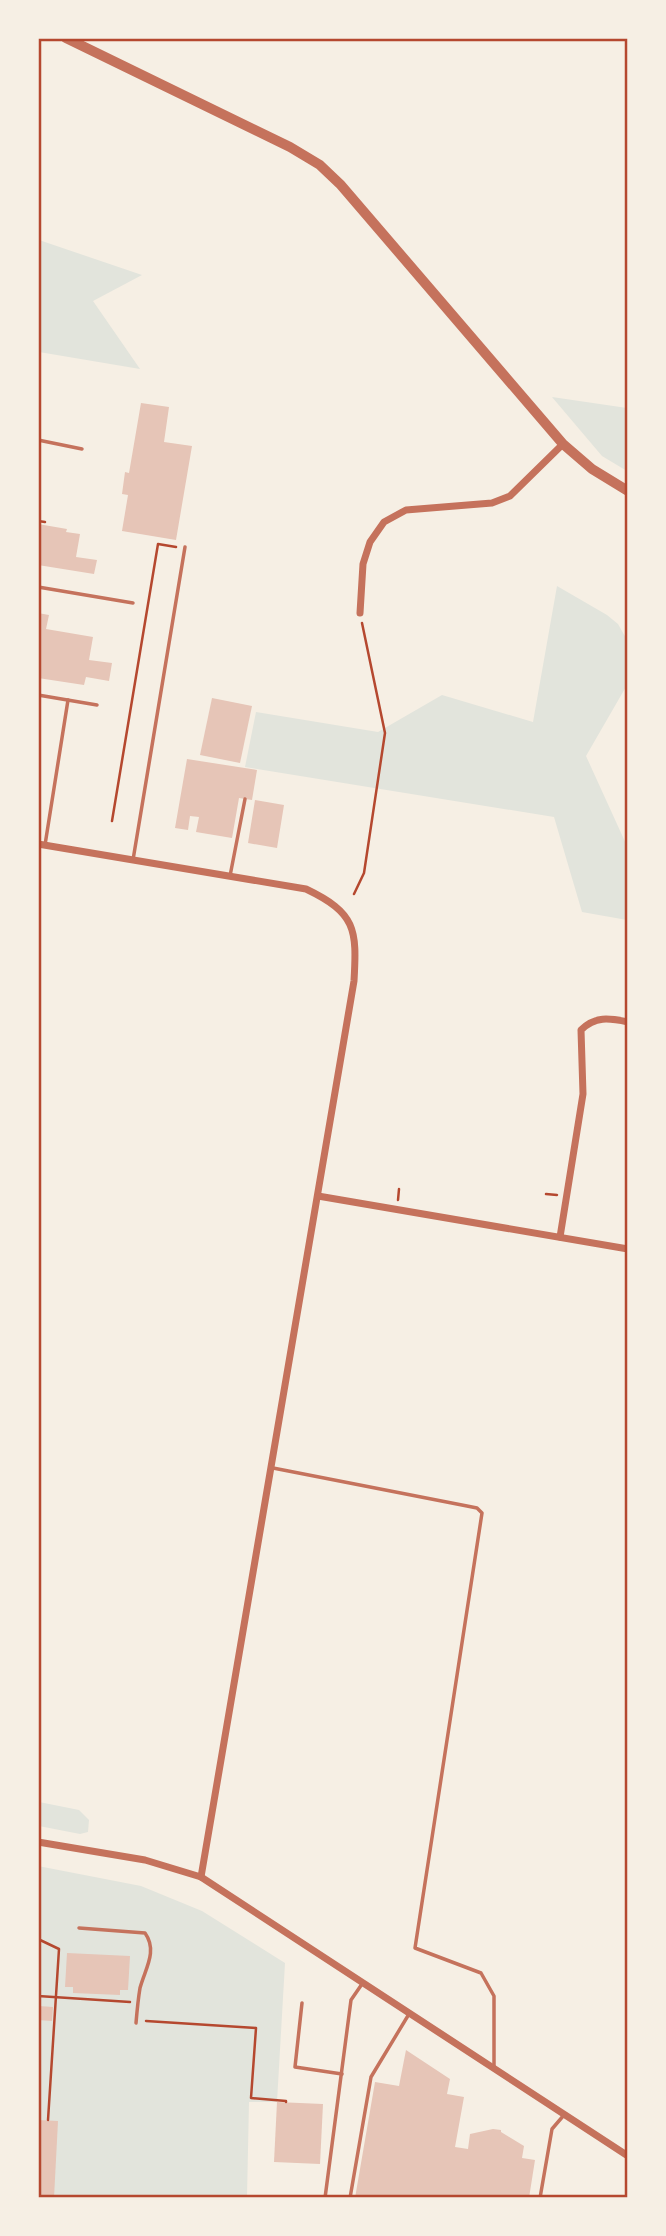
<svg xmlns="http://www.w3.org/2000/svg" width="666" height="2236" viewBox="0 0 666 2236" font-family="'Work Sans',sans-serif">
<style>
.green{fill:#e2e4dc}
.building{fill:#e6c5b7}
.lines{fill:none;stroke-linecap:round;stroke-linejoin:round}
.path{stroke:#b5482f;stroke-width:2.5}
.service{stroke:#c5725c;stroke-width:3.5}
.minor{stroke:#c5725c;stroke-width:7}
.tertiary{stroke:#c5725c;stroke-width:10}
.neatline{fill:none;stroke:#b5482f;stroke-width:2.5}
</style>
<rect width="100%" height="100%" fill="#f6efe4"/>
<g class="green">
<path d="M39,240L142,275L93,301L140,369L39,352Z"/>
<path d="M552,397L627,408V471L602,456Z"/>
<path d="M557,586L607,615L618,624L627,640V685L586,756L627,846V920L582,912L554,817L245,767L256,712L378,732L442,695L533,722Z"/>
<path d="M39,1802L79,1810L89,1820L88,1832L80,1834L39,1826Z"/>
<path d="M38,1866L141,1886L202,1911L285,1963L277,2102H249L247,2197H39Z"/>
</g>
<g class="building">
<path d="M141,403L169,407L164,442L192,446L176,540L122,531L128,495L122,494L125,472L129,473Z"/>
<path d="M38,524L67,529L66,532L80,534L76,557L97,560L94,574L38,565Z"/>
<path d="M38,613L49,615L46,629L93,637L89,660L112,663L109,681L86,677L84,685L38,678Z"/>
<path d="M212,698L252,706L240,763L200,755Z"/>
<path d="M187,759L257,770L252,800L239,798L232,838L196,832L199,817L190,816L188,830L175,828Z"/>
<path d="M255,800L284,805L277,848L248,843Z"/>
<path d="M67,1953L130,1956L128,1990H120V1995L73,1993V1987H65Z"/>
<path d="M39,2006L53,2007L52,2021L38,2020Z"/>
<path d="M406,2050L450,2079L447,2094L464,2097L455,2147L468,2149L470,2134L493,2129L501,2130V2132L524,2146L522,2158L535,2160L529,2198H355L375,2082L399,2086Z"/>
<path d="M277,2102L323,2104L320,2164L274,2162Z"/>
<path d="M38,2120L58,2121L54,2198H38Z"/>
</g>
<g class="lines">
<g class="path">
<path d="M38,521L45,522"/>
<path d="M112,821L158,544L176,547"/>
<path d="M354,894L364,873L385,733L362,623"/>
<path d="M546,1194L557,1195"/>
<path d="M398,1200L399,1189"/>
<path d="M38,1939L59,1949L48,2120"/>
<path d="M38,1996L130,2002"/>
<path d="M146,2021L256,2028L251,2098L286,2101V2102"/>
</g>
<g class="service">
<path d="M38,440L82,449"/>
<path d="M38,587L133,603"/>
<path d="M38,695L97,705"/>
<path d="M45,845L68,700"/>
<path d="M133,860L185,547"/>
<path d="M230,876L245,799"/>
<path d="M273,1468L467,1506L477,1508L482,1513L415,1948L481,1973L494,1996V2066"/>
<path d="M79,1928L145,1933C158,1951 145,1969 140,1988C138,2000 137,2011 136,2023"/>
<path d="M302,2003L295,2067L342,2074"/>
<path d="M325,2198L351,2000L362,1984"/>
<path d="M350,2198L371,2077L409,2014"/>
<path d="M540,2198L552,2129L564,2115"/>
</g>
<g class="minor">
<path d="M360,613L363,564L370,542L384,522L406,510L492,503L510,496L563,444"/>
<path d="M38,844L306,889C356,913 357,929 354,981L201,1877"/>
<path d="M318,1196L628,1249"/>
<path d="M560,1237L583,1094L581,1030C595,1016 609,1018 628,1022"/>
<path d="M38,1842L145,1860L201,1877L628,2156"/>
</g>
<path class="tertiary" d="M66,38L290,147L320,165L340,184L563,444L592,469L628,491"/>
</g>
<rect width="666" height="2236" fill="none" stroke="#f6efe4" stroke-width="80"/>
<rect x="40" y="40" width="586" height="2156" class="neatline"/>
</svg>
